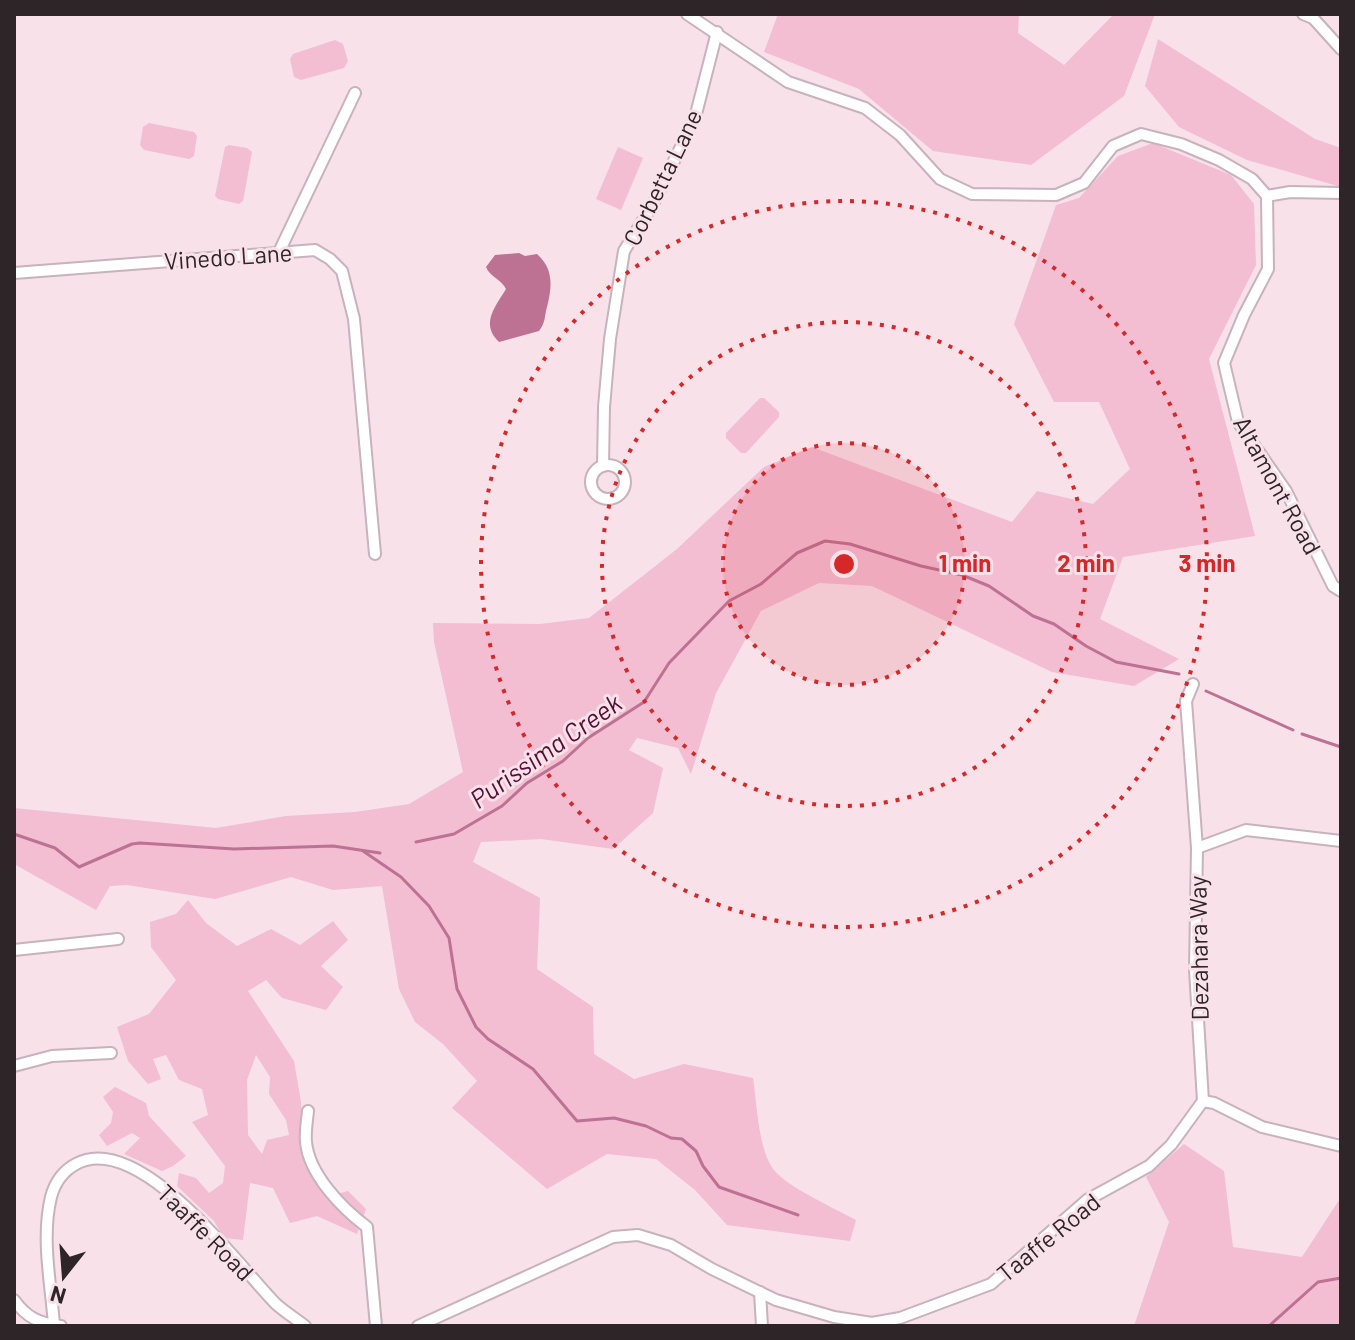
<svg xmlns="http://www.w3.org/2000/svg" width="1355" height="1340" viewBox="0 0 1355 1340" font-family="Barlow,sans-serif">
<style>
.green{fill:#f3bdd2;fill-rule:evenodd}
.water{fill:#bd7293}
.lines{fill:none;stroke-linecap:round;stroke-linejoin:round}
.stream{stroke:#bd7293;stroke-width:3}
.minor-casing{stroke:#c8b2bb;stroke-width:14}
.minor{stroke:#fff;stroke-width:10}
.ring{fill:none;stroke:#d62828;stroke-width:4;stroke-dasharray:4 8}
.labels{text-anchor:middle;dominant-baseline:central;stroke-width:6;stroke-linejoin:round;paint-order:stroke}
.street-label{font-size:24px;fill:#2d2528;stroke:#f8e1e9}
.water-label{font-size:26px;font-style:italic;fill:#540f34;stroke:#f8e1e9}
.centre{fill:#d62828;stroke:#f8e1e9;stroke-width:4}
.ring-label{font-size:24px;text-anchor:middle;font-weight:bold;fill:#d62828;stroke:#f8e1e9;stroke-width:6;stroke-linejoin:round;paint-order:stroke}
</style>
<rect width="100%" height="100%" fill="#f8e1e9"/>
<g class="green">
<path d="M778,14H1019L1018,33L1064,65L1114,14H1155L1124,96L1031,165L933,151L859,89L764,52Z"/>
<path d="M1158,39L1315,139L1341,148V187L1247,160L1179,127L1145,86Z"/>
<path d="M335,40L343,44L348,61L344,68L301,80L294,77L290,59L293,54Z"/>
<path d="M149,123L194,132L197,136L194,156L189,159L144,150L140,145L143,127Z"/>
<path d="M1153,143L1231,175L1254,204L1256,265L1209,359L1255,536L1123,557L1100,619L1179,659L1134,686L1052,672L872,586L819,583L761,611L716,693L691,774L678,748L637,738L629,750L663,768L653,813L613,849L541,839L481,842L473,862L540,898L537,969L593,1007L594,1054L634,1079L684,1064L753,1078C757,1104 758,1149 774,1170C787,1187 836,1209 856,1220L850,1241L727,1225L695,1190L656,1159L607,1154L547,1189L452,1108L477,1081L443,1044L415,1022L399,989L382,886L333,890L291,877L215,899L127,885L110,886L96,910L14,864V808L216,828L286,816L355,812L409,804L463,772L434,642L433,623L540,624L589,618L677,549L764,467L812,447L1012,522L1037,491L1093,504L1130,469L1099,402H1054L1014,324L1056,205L1079,198L1118,156Z"/>
<path d="M229,145L247,148L252,152L243,201L239,204L218,199L215,196L225,147Z"/>
<path d="M618,147L643,158L621,210L596,199Z"/>
<path d="M760,398H764L779,412V417L746,453H741L726,438V433Z"/>
<path d="M188,900L206,923L237,946L271,929L300,945L333,921L348,940L321,966L343,987L326,1010L282,998L266,980L248,991L294,1061L301,1102V1146L329,1196L348,1191L366,1209L357,1234L317,1216L290,1223L273,1188L250,1183L243,1240L224,1238L214,1221L177,1186L179,1173L196,1178L209,1193L223,1183L225,1166L192,1122L208,1115L202,1089L179,1080L166,1055L153,1059L161,1079L148,1084L128,1061L117,1027L149,1014L176,980L151,947L150,922L176,914ZM256,1055L270,1077L269,1094L286,1120L289,1135L267,1140L262,1154L248,1135L247,1080Z"/>
<path d="M115,1087L146,1103L149,1116L186,1156L173,1166L162,1171L124,1154L140,1138L132,1133L107,1146L99,1135L111,1123L113,1112L103,1097Z"/>
<path d="M1184,1144L1224,1171L1233,1247L1302,1257L1341,1197V1326H1134L1169,1222L1146,1177Z"/>
</g>
<path class="water" d="M519,253L525,256L537,254C554,269 552,287 547,307C544,317 546,322 539,331L499,342C480,324 495,307 506,289C501,279 490,277 486,267L495,255Z"/>
<g class="lines">
<g class="stream">
<path d="M1206,691L1293,730"/>
<path d="M1302,734L1341,747"/>
<path d="M14,834L55,848L79,867L132,844L140,843L234,849L333,846L380,853"/>
<path d="M416,842L454,834L502,806L527,783L563,761L588,738L644,702L669,663L729,601L761,584L797,553L825,541L850,544L921,566L962,575L989,586L1033,616L1054,624L1086,646L1116,662L1179,674"/>
<path d="M363,851L401,877L429,906L449,938L457,989L476,1027L488,1039L533,1069L577,1121L614,1118L646,1126L671,1138L682,1139L696,1151L703,1166L719,1187L798,1215"/>
<path d="M1269,1326L1318,1282L1341,1278"/>
</g>
<defs>
<g id="minor">
<path d="M687,14L788,82L865,108L900,135L940,179L972,194L1056,195L1084,183L1113,146L1141,134L1181,144L1219,160L1252,179L1267,196L1268,269L1244,315L1224,363L1238,422L1286,491L1333,586L1341,591"/>
<path d="M1303,14L1313,18L1341,49"/>
<path d="M1267,196L1290,192L1341,193"/>
<path d="M279,252L355,93"/>
<path d="M14,273L315,250L330,259L342,271L354,319L375,554"/>
<circle cx="608" cy="482" r="17"/>
<path d="M603,466L604,407L610,339L624,251L653,204L695,118L717,32"/>
<path d="M1193,684L1186,701L1197,848"/>
<path d="M14,950L118,939"/>
<path d="M14,1066L52,1056L111,1053"/>
<path d="M1203,1101L1195,970L1197,848L1246,830L1341,841"/>
<path d="M308,1111C307,1121 305,1132 306,1142C309,1175 343,1209 367,1227L376,1326"/>
<path d="M760,1292L762,1326"/>
<path d="M14,1300C27,1318 39,1323 61,1326"/>
<path d="M54,1325C51,1284 41,1238 51,1197C55,1182 63,1171 76,1164C139,1130 238,1265 276,1304C285,1312 296,1319 305,1326"/>
<path d="M418,1326L613,1237L638,1235L671,1245L712,1269L776,1300L834,1317L872,1323L900,1318L991,1284L1087,1200L1149,1166L1171,1145L1203,1101L1214,1103L1262,1127L1341,1146"/>
</g>
</defs>
<use href="#minor" class="minor-casing"/>
<use href="#minor" class="minor"/>
</g>
<circle cx="844" cy="564" r="121" fill="#d62828" fill-opacity=".12"/>
<g class="ring">
<circle cx="844" cy="564" r="121"/>
<circle cx="844" cy="564" r="242"/>
<circle cx="844" cy="564" r="363"/>
</g>
<g class="labels">
<g class="street-label">
<text transform="translate(662 177) rotate(-64)">Corbetta Lane</text>
<text transform="translate(228 256) rotate(-4)">Vinedo Lane</text>
<text transform="translate(1278 485) rotate(61)">Altamont Road</text>
<text transform="translate(1198 948) rotate(-91)">Dezahara Way</text>
<text transform="translate(206 1232) rotate(45)">Taaffe Road</text>
<text transform="translate(1048 1237) rotate(-39)">Taaffe Road</text>
</g>
<g class="water-label">
<text transform="translate(545 750) rotate(-35)">Purissima Creek</text>
</g>
</g>
<circle cx="844" cy="564" r="12" class="centre"/>
<g class="ring-label">
<text x="965" y="572">1 min</text>
<text x="1086" y="572">2 min</text>
<text x="1207" y="572">3 min</text>
</g>
<rect width="1355" height="1340" fill="none" stroke="#2d2528" stroke-width="32"/>
<g transform="translate(64 1276) rotate(197)" stroke="#f8e1e9" stroke-width="6" paint-order="stroke">
<path d="M0-6L14 30L0 20L-14 30Z" fill="#2d2528"/>
<text y="-12" font-size="22" font-weight="bold" text-anchor="middle" fill="#2d2528">N</text>
</g>
</svg>
